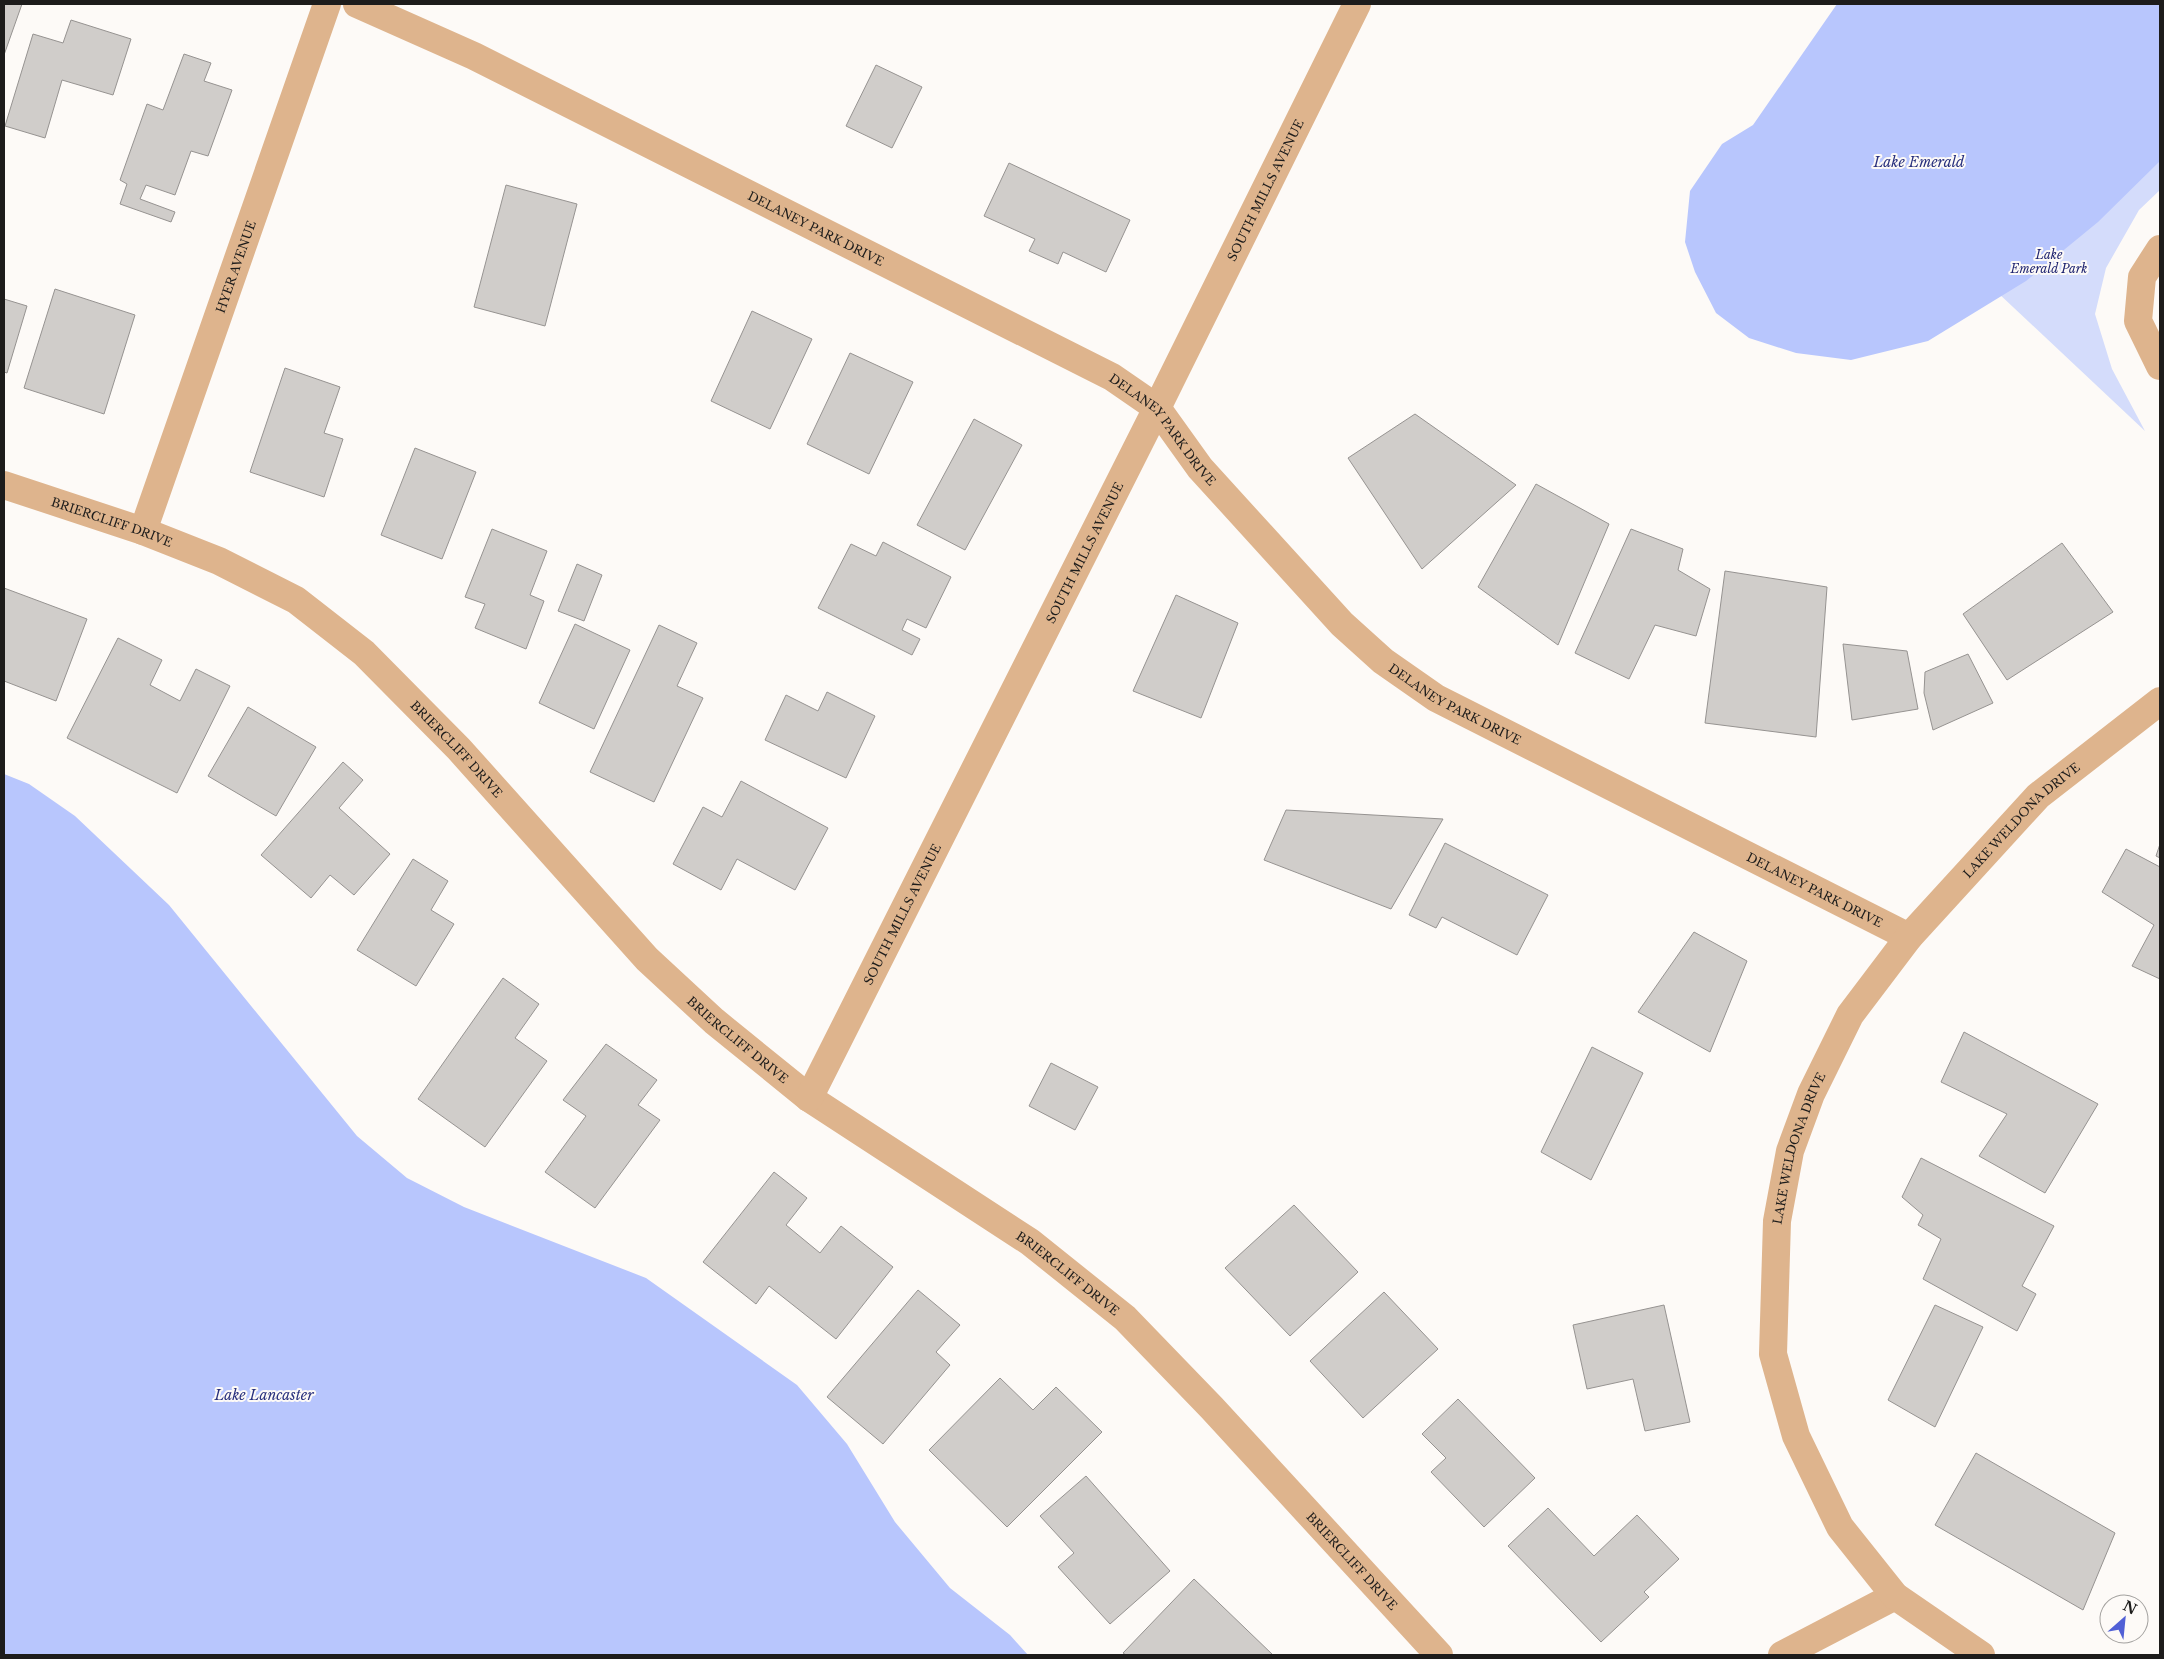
<svg xmlns="http://www.w3.org/2000/svg" width="2164" height="1659" viewBox="0 0 2164 1659" font-family="'Libre Baskerville',serif">
<style>
.green{fill:#d4dcfb}
.water{fill:#b8c6fd}
.building{fill:#d0cdca;stroke:#969391}
.lines{fill:none;stroke-linecap:round;stroke-linejoin:round}
.minor{stroke:#deb48d;stroke-width:28}
.labels{text-anchor:middle;dominant-baseline:central;stroke-width:4;stroke-linejoin:round;paint-order:stroke}
.street-label{font-size:12px;fill:#1d1c1b;stroke:#fdfaf7}
.park-label{font-size:12px;font-style:italic;fill:#1f2470;stroke:#fdfaf7}
.water-label{font-size:14px;font-style:italic;fill:#28307d;stroke:#fdfaf7}
</style>
<rect width="100%" height="100%" fill="#fdfaf7"/>
<path class="green" d="M2160,93V190L2139,210L2106,268L2095,314L2112,369L2145,431L1963,260Z"/>
<g class="water">
<path d="M1837,4H2160V161L2098,222L2026,281L1928,341L1851,360L1796,353L1749,338L1716,313L1695,272L1685,242L1690,191L1722,144L1753,125Z"/>
<path d="M4,774L29,784L75,816L169,905L357,1136L407,1178L464,1207L646,1278L797,1385L847,1444L895,1522L950,1588L1010,1635L1028,1655H4Z"/>
</g>
<g class="building">
<path d="M4,4H22L4,55Z"/>
<path d="M71,20L131,39L113,95L62,80L45,138L5,126L33,34L63,43Z"/>
<path d="M184,54L211,63L204,81L232,90L208,156L191,151L175,195L146,185L140,199L175,212L171,222L120,204L127,184L120,180L147,104L163,110Z"/>
<path d="M876,65L922,87L892,148L846,126Z"/>
<path d="M1009,163L1130,220L1106,272L1063,252L1058,264L1029,251L1035,239L984,216Z"/>
<path d="M506,185L577,204L545,326L474,307Z"/>
<path d="M55,289L135,315L104,414L24,388Z"/>
<path d="M4,299L27,306L7,373L4,372Z"/>
<path d="M752,311L812,339L770,429L711,401Z"/>
<path d="M850,353L913,382L869,474L807,444Z"/>
<path d="M285,368L340,387L324,433L343,439L324,497L250,472Z"/>
<path d="M1415,414L1516,485L1422,569L1348,458Z"/>
<path d="M974,419L1022,445L965,550L917,525Z"/>
<path d="M415,448L476,472L442,559L381,535Z"/>
<path d="M1536,484L1609,524L1558,645L1478,587Z"/>
<path d="M492,529L547,551L530,595L544,601L526,649L475,628L485,604L465,597Z"/>
<path d="M1631,529L1683,549L1678,570L1710,589L1696,636L1655,625L1629,679L1575,653Z"/>
<path d="M883,542L951,577L926,628L907,619L902,630L920,639L912,655L818,608L851,544L876,556Z"/>
<path d="M2062,543L2113,612L2007,680L1963,614Z"/>
<path d="M577,564L602,575L584,621L558,611Z"/>
<path d="M1725,571L1827,587L1816,737L1705,723Z"/>
<path d="M4,588L87,619L56,701L4,681Z"/>
<path d="M1176,595L1238,623L1201,718L1133,691Z"/>
<path d="M575,624L630,650L594,729L539,703Z"/>
<path d="M659,625L697,643L677,686L703,698L654,802L590,772Z"/>
<path d="M118,638L162,660L150,685L180,701L196,669L230,686L177,793L67,738Z"/>
<path d="M1843,644L1907,651L1918,709L1852,720Z"/>
<path d="M1968,654L1993,703L1933,730L1924,693L1925,672Z"/>
<path d="M827,692L875,716L846,778L765,740L786,695L818,711Z"/>
<path d="M248,707L316,747L276,816L208,776Z"/>
<path d="M343,762L363,780L339,808L390,854L354,895L330,875L311,898L261,855Z"/>
<path d="M741,781L828,828L795,890L737,859L721,890L673,864L703,807L722,817Z"/>
<path d="M1286,810L1443,819L1391,909L1264,860Z"/>
<path d="M1445,843L1548,895L1517,955L1442,917L1436,928L1409,915Z"/>
<path d="M2160,844V858L2156,856Z"/>
<path d="M2126,849L2160,867V979L2132,966L2154,925L2102,892Z"/>
<path d="M413,859L448,881L431,910L454,924L416,986L357,950Z"/>
<path d="M1694,932L1747,961L1710,1052L1638,1012Z"/>
<path d="M503,978L539,1004L515,1038L547,1061L485,1147L418,1099Z"/>
<path d="M1964,1032L2098,1104L2045,1193L1979,1156L2007,1114L1941,1082Z"/>
<path d="M606,1044L657,1080L638,1105L660,1120L595,1208L545,1172L586,1116L563,1100Z"/>
<path d="M1592,1047L1643,1073L1591,1180L1541,1152Z"/>
<path d="M1051,1063L1098,1087L1075,1130L1029,1106Z"/>
<path d="M1921,1158L2054,1226L2022,1286L2036,1294L2017,1331L1923,1279L1941,1239L1918,1225L1923,1215L1902,1197Z"/>
<path d="M774,1172L807,1198L786,1225L820,1253L841,1226L893,1267L836,1339L769,1286L756,1304L703,1262Z"/>
<path d="M1294,1205L1358,1272L1290,1336L1225,1268Z"/>
<path d="M918,1290L960,1325L936,1352L950,1365L883,1444L827,1397Z"/>
<path d="M1384,1292L1438,1349L1363,1418L1310,1361Z"/>
<path d="M1664,1305L1690,1422L1645,1431L1633,1379L1587,1389L1573,1325Z"/>
<path d="M1935,1305L1983,1327L1935,1427L1888,1400Z"/>
<path d="M1000,1378L1033,1410L1056,1387L1102,1432L1007,1527L929,1450Z"/>
<path d="M1458,1399L1535,1478L1484,1527L1431,1472L1446,1458L1422,1434Z"/>
<path d="M1976,1453L2115,1533L2083,1610L1935,1525Z"/>
<path d="M1086,1476L1170,1571L1110,1624L1058,1567L1074,1553L1040,1516Z"/>
<path d="M1548,1508L1594,1556L1637,1515L1679,1559L1644,1592L1649,1597L1601,1642L1508,1546Z"/>
<path d="M1194,1579L1273,1655H1126L1123,1653Z"/>
</g>
<g class="lines">
<g class="minor">
<path id="s1" d="M357,4L474,56L1112,377L1157,408L1200,468L1342,624L1383,661L1436,698L1909,937"/>
<path d="M2160,249L2142,277L2138,321L2160,366"/>
<path id="s2" d="M4,485L143,531L219,561L296,600L364,653L459,749L647,959L714,1021L809,1098L1030,1242L1125,1318L1212,1408L1439,1655"/>
<path id="s3" d="M143,531L327,4"/>
<path id="s4" d="M809,1098L1157,408L1357,4"/>
<path d="M1782,1655L1895,1596"/>
<path id="s5" d="M1981,1655L1895,1596L1840,1527L1796,1436L1773,1354L1777,1221L1790,1151L1811,1094L1850,1015L1909,937L2038,796L2160,701"/>
</g>
</g>
<g class="labels">
<g class="street-label">
<text stroke="none"><textPath href="#s4" startOffset="1016">SOUTH MILLS AVENUE</textPath></text>
<text stroke="none"><textPath href="#s1" startOffset="511">DELANEY PARK DRIVE</textPath></text>
<text stroke="none"><textPath href="#s3" startOffset="280">HYER AVENUE</textPath></text>
<text stroke="none"><textPath href="#s1" startOffset="916">DELANEY PARK DRIVE</textPath></text>
<text stroke="none"><textPath href="#s2" startOffset="114">BRIERCLIFF DRIVE</textPath></text>
<text stroke="none"><textPath href="#s4" startOffset="611">SOUTH MILLS AVENUE</textPath></text>
<text stroke="none"><textPath href="#s1" startOffset="1321">DELANEY PARK DRIVE</textPath></text>
<text stroke="none"><textPath href="#s2" startOffset="534">BRIERCLIFF DRIVE</textPath></text>
<text stroke="none"><textPath href="#s5" startOffset="992">LAKE WELDONA DRIVE</textPath></text>
<text stroke="none"><textPath href="#s1" startOffset="1726">DELANEY PARK DRIVE</textPath></text>
<text stroke="none"><textPath href="#s4" startOffset="206">SOUTH MILLS AVENUE</textPath></text>
<text stroke="none"><textPath href="#s2" startOffset="939">BRIERCLIFF DRIVE</textPath></text>
<text stroke="none"><textPath href="#s5" startOffset="588">LAKE WELDONA DRIVE</textPath></text>
<text stroke="none"><textPath href="#s2" startOffset="1344">BRIERCLIFF DRIVE</textPath></text>
<text stroke="none"><textPath href="#s2" startOffset="1749">BRIERCLIFF DRIVE</textPath></text>
</g>
<g class="park-label">
<text x="2049" y="254">Lake<tspan x="2049" dy="14">Emerald Park</tspan></text>
</g>
<g class="water-label">
<text x="1919" y="162">Lake Emerald</text>
<text x="264" y="1395">Lake Lancaster</text>
</g>
</g>
<rect width="2164" height="1659" fill="none" stroke="#1d1c1b" stroke-width="10"/>
<g transform="translate(2124 1619) rotate(27)"><circle r="24" fill="#fdfaf7" stroke="#a3a19f"/>
<path d="M0-4L9 19L0 12L-9 19Z" fill="#5160d6"/>
<text y="-8" font-size="14" font-weight="bold" text-anchor="middle" fill="#1d1c1b">N</text>
</g>
</svg>
